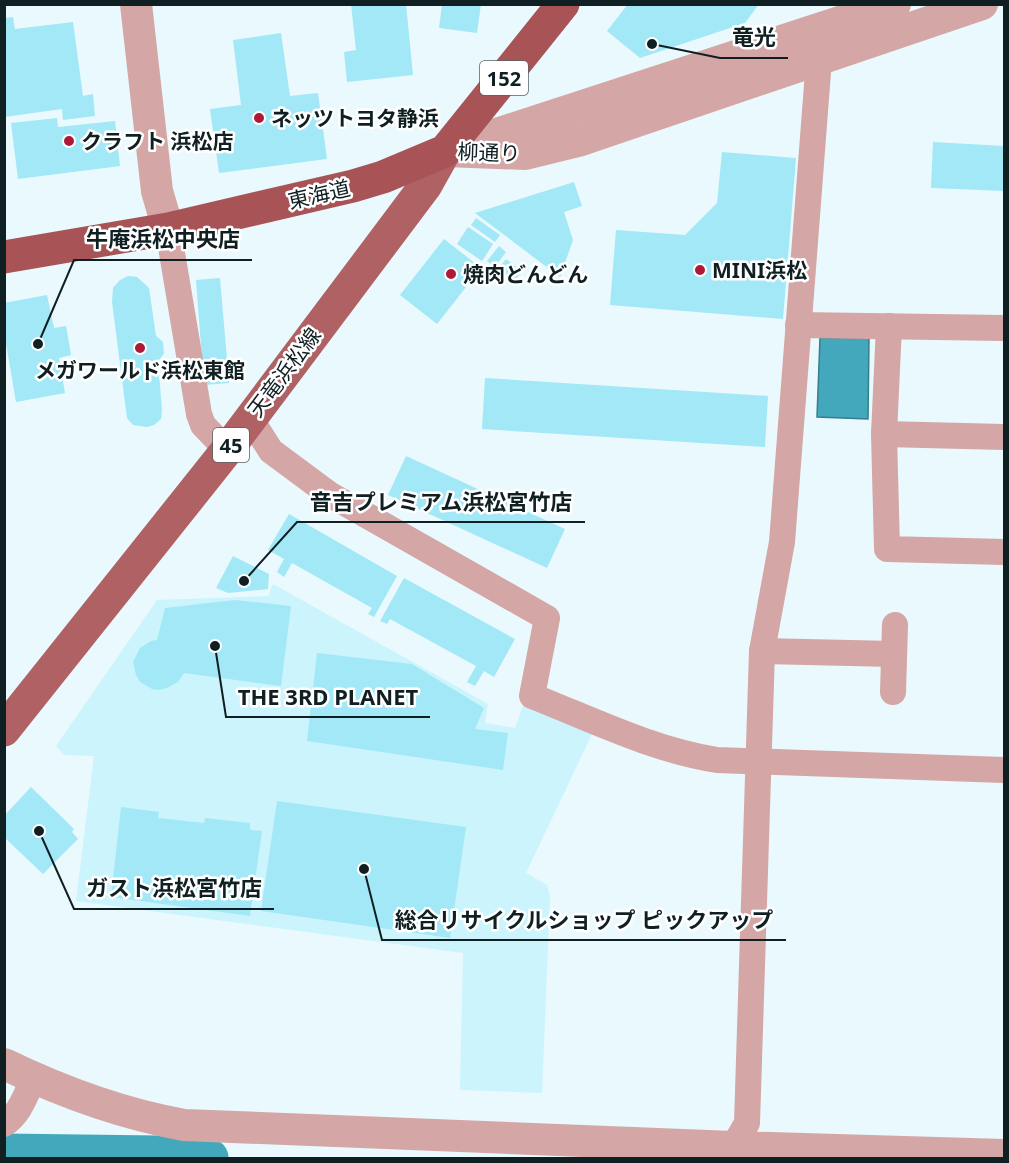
<svg xmlns="http://www.w3.org/2000/svg" width="1009" height="1163" viewBox="0 0 1009 1163" font-family="'Noto Sans','Noto Sans JP',sans-serif">
<style>
.built{fill:#ccf4fd}
.water{fill:#43a8bb;stroke:#337f8d;stroke-width:1.5}
.lines{fill:none;stroke-linecap:round;stroke-linejoin:round}
.river{stroke:#43a8bb;stroke-width:39}
.building{fill:#a2e8f7}
.minor{stroke:#d4a6a6;stroke-width:26}
.tertiary{stroke:#d4a6a6;stroke-width:32}
.primary{stroke:#b06163;stroke-width:33}
.trunk{stroke:#a85457;stroke-width:33}
.poi-dot{fill:#ae1a35;stroke:#fff;stroke-width:2}
.labels{text-anchor:middle;dominant-baseline:central;stroke-width:5;stroke-linejoin:round;paint-order:stroke}
.shield{fill:#fff;stroke:#576264;stroke-width:1.5}
.shield-label{font-size:20px;font-weight:bold;fill:#0f1f22}
.poi-label{font-size:21px;font-weight:bold;fill:#0f1f22;stroke:#fff;text-anchor:start}
.street-label{font-size:21px;fill:#0f1f22;stroke:#fff}
.leader{fill:none;stroke:#0f1f22;stroke-width:2}
.callout-dot{fill:#0f1f22;stroke:#fff;stroke-width:2}
.callout-label{font-size:22px;text-anchor:middle;font-weight:bold;fill:#0f1f22;stroke:#fff;stroke-width:5;stroke-linejoin:round;paint-order:stroke}
</style>
<rect width="100%" height="100%" fill="#e9f9fd"/>
<path class="built" d="M273,584L488,704L485,723L515,728L524,703L593,732L526,873L547,885L550,896L542,1093L460,1090L463,953L76,901L94,756L64,755L56,746L157,600L268,596Z"/>
<path class="water" d="M820,338H869L868,419L817,417Z"/>
<g class="lines">
<path class="river" d="M4,1153L158,1155L209,1158"/>
</g>
<g class="building">
<path d="M351,4H406L413,75L347,82L344,52L356,50Z"/>
<path d="M442,4H481L477,33L439,28Z"/>
<path d="M628,4H759L745,23L640,58L607,31Z"/>
<path d="M13,17L15,29L73,22L83,96L93,94L95,116L63,120L62,109L4,117V18Z"/>
<path d="M281,33L290,96L318,93L327,159L219,173L210,109L241,105L233,40Z"/>
<path d="M57,118L58,127L115,121L120,166L18,179L11,123Z"/>
<path d="M933,142L1004,146V191L931,188Z"/>
<path d="M722,152L796,158L783,319L610,305L616,230L685,235L717,203Z"/>
<path d="M574,182L582,206L564,212L573,240L560,277L475,213Z"/>
<path d="M476,218L500,235L495,242L471,225Z"/>
<path d="M468,227L493,244L482,261L457,244Z"/>
<path d="M444,239L481,268L437,324L400,295Z"/>
<path d="M499,246L506,252L495,267L487,261Z"/>
<path d="M506,259L522,271L513,283L497,270Z"/>
<path d="M128,276L137,277L149,288L156,336L163,342L164,354L158,361L162,410L161,419L154,425L147,427L133,425L127,418L112,302L113,288L120,280Z"/>
<path d="M220,278L229,383L204,385L196,280Z"/>
<path d="M47,295L54,328L66,326L71,355L59,358L65,393L16,402L4,332V303Z"/>
<path d="M485,378L768,396L765,447L482,429Z"/>
<path d="M406,456L565,529L547,568L388,495Z"/>
<path d="M289,514L397,576L374,617L368,614L372,608L292,563L284,577L277,572L284,559L268,550Z"/>
<path d="M233,556L269,574L268,589L228,593L216,588Z"/>
<path d="M404,578L515,639L494,677L484,671L475,686L467,682L476,666L390,619L387,624L380,621Z"/>
<path d="M235,600L291,606L281,686L184,673L178,682L167,688L159,690L152,689L140,682L136,675L133,662L140,648L151,641L157,640L165,608Z"/>
<path d="M317,653L412,664L484,708L475,729L508,733L503,770L307,741Z"/>
<path d="M31,787L74,829L72,832L78,839L43,874L4,837V816Z"/>
<path d="M277,801L466,827L450,938L261,911Z"/>
<path d="M121,807L159,812L158,818L204,823L205,818L250,823V830L262,831L250,916L111,897Z"/>
</g>
<g class="lines">
<g class="minor">
<path d="M168,229L199,414L203,425L227,450"/>
<path d="M798,325L1004,328"/>
<path d="M889,326L884,434L887,549L1004,552"/>
<path d="M250,418L271,451L329,494L547,618L532,696C593,720 653,750 717,760L1004,770"/>
<path d="M884,434L1004,437"/>
<path d="M762,651L894,654"/>
<path d="M893,692L895,625"/>
<path d="M4,1124C20,1115 26,1093 34,1078"/>
<path d="M733,1147L747,1123L762,651L782,542L819,59"/>
</g>
<g class="tertiary">
<path d="M136,4L157,191L168,229"/>
<path d="M463,145L895,4"/>
<path d="M445,151L525,154L578,141L982,4"/>
<path d="M4,1064C62,1092 122,1114 184,1125L733,1147L1004,1155"/>
</g>
<path class="primary" d="M4,730L227,450L426,185L445,151"/>
<path class="trunk" d="M4,257L168,229L353,186L383,177L445,151L563,4"/>
</g>
<g class="poi-dot">
<circle cx="259" cy="118" r="6"/>
<circle cx="69" cy="141" r="6"/>
<circle cx="700" cy="270" r="6"/>
<circle cx="451" cy="274" r="6"/>
<circle cx="140" cy="348" r="6"/>
</g>
<g class="labels">
<g class="shield">
<rect x="480" y="61" width="48" height="34" rx="4.5"/>
<rect x="213" y="428" width="36" height="34" rx="4.5"/>
</g>
<g class="shield-label">
<text x="504" y="78">152</text>
<text x="231" y="445">45</text>
</g>
<g class="poi-label">
<text x="271" y="118">ネッツトヨタ静浜</text>
<text x="81" y="141">クラフト 浜松店</text>
<text x="712" y="270">MINI浜松</text>
<text x="463" y="274">焼肉どんどん</text>
<text x="140" y="370" text-anchor="middle">メガワールド浜松東館</text>
</g>
<g class="street-label">
<text transform="translate(489 152) rotate(2)">柳通り</text>
<text transform="translate(319 194) rotate(-13)">東海道</text>
<text transform="translate(284 372) rotate(-53)">天竜浜松線</text>
</g>
</g>
<path class="leader" d="M652 44L720 58H788M38 344L74 260H252M244 581L297 522H585M215 646L226 717H430M39 831L74 909H274M364 869L382 940H786"/>
<g class="callout-dot">
<circle cx="652" cy="44" r="6"/>
<circle cx="38" cy="344" r="6"/>
<circle cx="244" cy="581" r="6"/>
<circle cx="215" cy="646" r="6"/>
<circle cx="39" cy="831" r="6"/>
<circle cx="364" cy="869" r="6"/>
</g>
<g class="callout-label">
<text x="754" y="45">竜光</text>
<text x="163" y="247">牛庵浜松中央店</text>
<text x="441" y="510">音吉プレミアム浜松宮竹店</text>
<text x="328" y="705">THE 3RD PLANET</text>
<text x="174" y="896">ガスト浜松宮竹店</text>
<text x="584" y="928">総合リサイクルショップ ピックアップ</text>
</g>
<rect width="1009" height="1163" fill="none" stroke="#0f1f22" stroke-width="12"/>
</svg>
